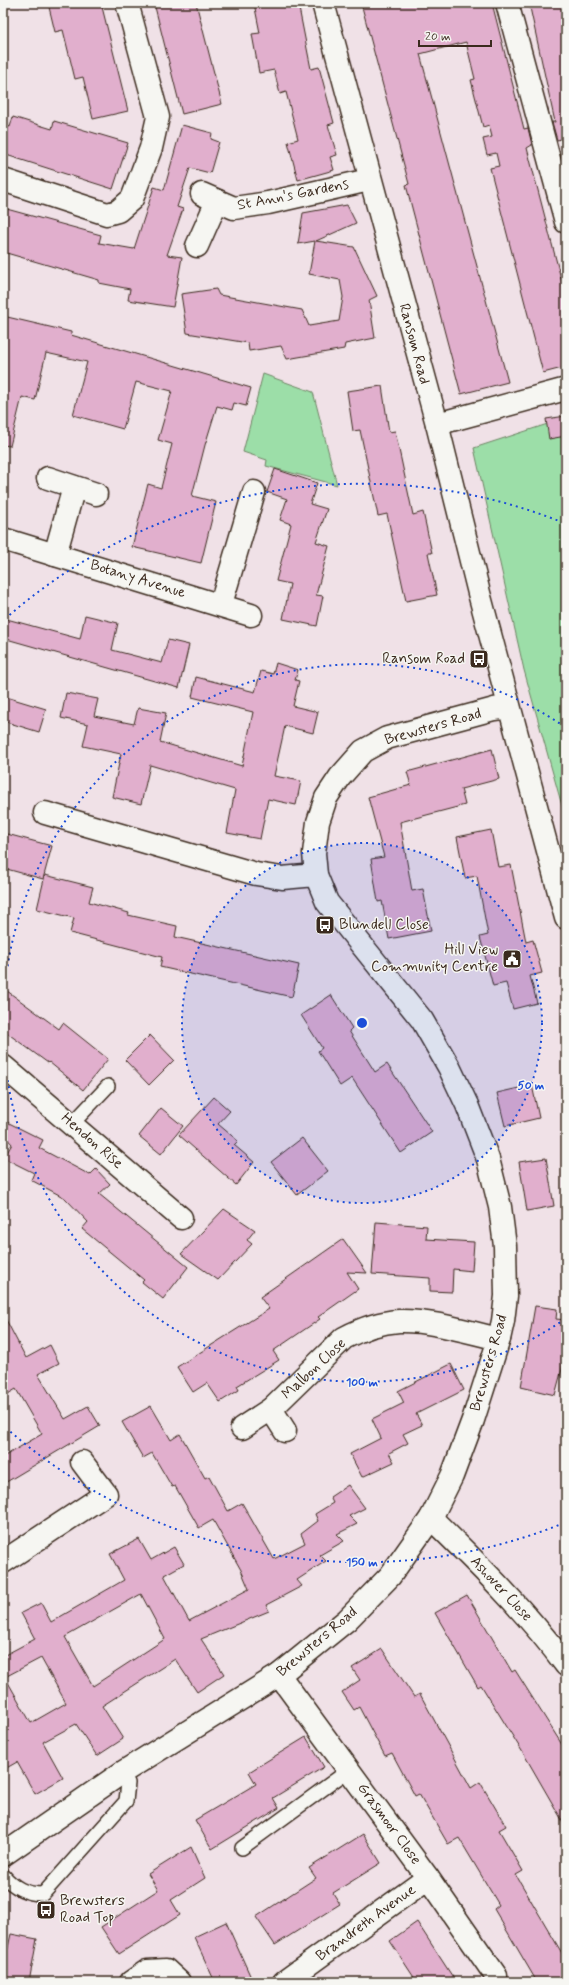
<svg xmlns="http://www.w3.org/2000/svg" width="569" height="1985" viewBox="0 0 569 1985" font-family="Mynerve,sans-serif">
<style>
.green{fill:#9cdea8;stroke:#6c8463}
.building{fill:#e1afcd;stroke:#3b2a1e;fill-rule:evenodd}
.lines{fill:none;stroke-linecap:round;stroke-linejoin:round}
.lane-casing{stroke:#3b2a1e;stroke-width:16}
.street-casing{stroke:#3b2a1e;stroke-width:25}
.secondary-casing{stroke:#3b2a1e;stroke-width:25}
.lane{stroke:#f6f6f2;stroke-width:13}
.street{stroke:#f6f6f2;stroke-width:22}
.secondary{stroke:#f6f6f2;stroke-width:22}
.ring{fill:none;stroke:#1d4ed8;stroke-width:2;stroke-dasharray:2 4}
.labels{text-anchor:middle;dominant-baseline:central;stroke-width:3;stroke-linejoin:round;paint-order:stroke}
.street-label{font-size:15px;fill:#3b2a1e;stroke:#f6f6f2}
.poi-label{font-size:15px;fill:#3b2a1e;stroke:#f6f6f2;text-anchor:end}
.centre{fill:#1d4ed8;stroke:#f6f6f2;stroke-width:2}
.ring-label{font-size:12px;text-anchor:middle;font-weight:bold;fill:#1d4ed8;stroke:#f6f6f2;stroke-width:3;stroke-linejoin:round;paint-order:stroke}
</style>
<rect width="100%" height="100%" fill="#f0e1e7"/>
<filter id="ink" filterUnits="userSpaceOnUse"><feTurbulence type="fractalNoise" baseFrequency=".025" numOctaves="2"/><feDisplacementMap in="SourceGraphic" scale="8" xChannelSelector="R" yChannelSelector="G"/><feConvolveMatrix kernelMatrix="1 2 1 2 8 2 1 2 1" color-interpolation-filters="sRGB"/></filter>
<g filter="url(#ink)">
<g class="green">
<path d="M263,374L313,392L337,485L266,466L267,460L243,452Z"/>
<path d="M566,418V820L524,670L474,448Z"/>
</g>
<g class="building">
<path d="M48,3H101L128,111L93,119L83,77L75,79L63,30L55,32Z"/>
<path d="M154,3H196L222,104L182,114Z"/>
<path d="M254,3H298L311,69L319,67L334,123L328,125L337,155L330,157L334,170L298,180L288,142L298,139L286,92L280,94L274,70L259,73L252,34L260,33Z"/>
<path d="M361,3H492L524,129L528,128L532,145L527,148L566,298V367L543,373L490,168L499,166L496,153L487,155L483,139L492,137L489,125L483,127L471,80L475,79L466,42L420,54L508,382L461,394L406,185L409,184Z"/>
<path d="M529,3H566V138L557,140L552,122H555Z"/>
<path d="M13,117L52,129L54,121L128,143L113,189L3,154V124L10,127Z"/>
<path d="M182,125L212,133L211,139L219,142L210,173L190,168L177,207L183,209L167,255L182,257L173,307L128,300L130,289L99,283V280L3,252V208L101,235L99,243L134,249L154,187L164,190Z"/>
<path d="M347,205L356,223L316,241L354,247L377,296L369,300L375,338L345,344L344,349L287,359L281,346L249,351L248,343L187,333L181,294L216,289L219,295L302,310L309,326L339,321L343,297L340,280L309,274L315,241L298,244L303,213Z"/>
<path d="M3,316L71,332V335L251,388L246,406L234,403L232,410L217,406L205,445L192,496L216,502L201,563L132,547L148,484L161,488L172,444L158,440L172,391L136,382L123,429L73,415L87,362L46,353L35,400L22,397L10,446L3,445Z"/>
<path d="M382,386L389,432L395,431L413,515L423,512L432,553H428L437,595L406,601L387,514L378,516L360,430L353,431L347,391Z"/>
<path d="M566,416V436L549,439L546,419Z"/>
<path d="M275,469L317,483L310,504L327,509L316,542L329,546L316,595L323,596L317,626L283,619L290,584L276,581L291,524L280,520L287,499L267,492Z"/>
<path d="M85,615L118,623L112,650L162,663L168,640L189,645L179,688L3,638V618L80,639Z"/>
<path d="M276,663L298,670L295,680L299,681L293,706L318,712L313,733L285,726L274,776L301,781L296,805L268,799L260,839L227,833L235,790L150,765L141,804L112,797L121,754L83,746L88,724L61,718L66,693L98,699L94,716L134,724L138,708L166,713L160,742L242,766L253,712L192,697L196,677L255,692L261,671L273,674Z"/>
<path d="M3,696L46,709L39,732L3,721Z"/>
<path d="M492,749L499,779L461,789L465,805L400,822L412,891L423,889L431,931L389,939L382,901L378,902L371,859L384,857L368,797L411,785L407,772Z"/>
<path d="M491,830L498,867L511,865L526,942L533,940L542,973L530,976L537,1003L513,1009L506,983L493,986L480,937L488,935L477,876L465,878L457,837Z"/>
<path d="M3,833L52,846L43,879L3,868Z"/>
<path d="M45,875L93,887L89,902L129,913L128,915L177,926L175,937L299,965L292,997L160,967L162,957L70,933L74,918L37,909Z"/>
<path d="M3,988L59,1029L63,1023L108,1059L83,1090L49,1062L48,1063L3,1030Z"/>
<path d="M331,995L352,1028L349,1031L375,1072L387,1064L432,1132L401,1153L352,1078L340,1086L318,1051L322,1048L301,1015Z"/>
<path d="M150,1035L174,1060L149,1085L125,1060Z"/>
<path d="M532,1085L539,1118L505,1126L497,1093Z"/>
<path d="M214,1097L230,1111L218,1124L238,1141L234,1145L254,1162L236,1185L179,1135Z"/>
<path d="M161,1108L183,1126L161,1154L139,1136Z"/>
<path d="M3,1120L43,1140L39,1148L90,1175L96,1169L110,1184L99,1194L188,1267L163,1299L142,1282L144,1280L82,1229L88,1222L65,1198L31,1180L34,1173L4,1158L12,1144L3,1134Z"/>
<path d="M302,1138L328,1171L297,1195L271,1162Z"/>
<path d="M546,1158L554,1206L527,1211L519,1162Z"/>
<path d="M224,1209L255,1230L247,1240L252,1244L218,1280L181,1254Z"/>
<path d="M376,1222L427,1226L426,1239L474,1242L472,1271L453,1269L452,1292L430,1291V1278L372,1274Z"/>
<path d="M343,1239L367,1273L347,1272L358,1289L318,1317L320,1319L273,1351L279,1360L237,1386L239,1390L220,1402L207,1383L193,1392L177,1367L269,1309L260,1297Z"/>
<path d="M535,1306L557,1309L556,1319L566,1320V1341L562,1369L555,1395L521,1387Z"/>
<path d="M3,1314L26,1358L50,1345L59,1363L38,1374L65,1419L88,1406L100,1426L3,1484V1457L42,1434L16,1389L3,1397Z"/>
<path d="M451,1364L464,1390L416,1414L422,1425L403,1434L408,1443L389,1453L394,1462L362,1477L350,1454L381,1438L372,1419L404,1403L398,1391Z"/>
<path d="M151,1406L171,1440L180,1434L205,1478L209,1476L228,1511L242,1503L274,1559L305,1543L301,1534L318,1521L315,1514L333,1503L330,1497L348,1485L365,1508L349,1516L357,1524L337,1534L344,1541L320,1555L326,1561L297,1580L302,1586L266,1605L269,1611L201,1639L224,1674L197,1692L175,1659L102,1706L123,1739L97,1756L76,1724L43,1742L63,1778L35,1794L17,1762L3,1770V1656L35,1639L21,1613L41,1603L51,1622L124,1580L110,1554L139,1539L151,1560L174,1547L184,1564L164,1575L189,1621L249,1589L241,1570L213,1520L199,1528L175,1486L172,1487L152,1453L143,1458L122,1422ZM141,1594L165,1639L93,1686L65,1637ZM41,1658L66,1703L31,1723L5,1677Z"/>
<path d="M467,1595L512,1672L515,1670L566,1751V1827L525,1756L481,1685L478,1687L435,1613Z"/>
<path d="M382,1649L414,1697L420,1694L471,1788L480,1782L506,1826L499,1830L523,1871L516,1875L566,1960V1976L556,1982H537L494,1909L499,1905L459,1838L448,1844L419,1794L415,1796L392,1753L385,1756L359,1707L354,1710L342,1692L360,1680L352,1668Z"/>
<path d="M306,1737L324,1767L273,1798L279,1808L212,1849L195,1820L256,1784L249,1772Z"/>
<path d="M363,1834L381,1863L333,1893L340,1904L275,1945L256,1917L316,1878L309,1868Z"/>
<path d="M191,1847L205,1878L171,1900L180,1915L119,1954L101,1927L158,1890L148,1874Z"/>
<path d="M226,1922L253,1982H215L194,1937Z"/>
<path d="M417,1922L456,1982H417L390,1941Z"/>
<path d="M11,1934L37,1939L29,1982H3V1970Z"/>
</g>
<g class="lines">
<defs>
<g id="lane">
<path d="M72,1124L108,1086"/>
<path d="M242,1848L349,1770"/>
<path d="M3,1875C14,1888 26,1894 43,1894L126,1801L128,1783L123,1772"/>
</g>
<g id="street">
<path d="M507,3L566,222"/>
<path d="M3,180L107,214L118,211L132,199L151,148L158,117L127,3"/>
<path d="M202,194L234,208L268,203L369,180"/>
<path d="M197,246L217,201"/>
<path d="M437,424L566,389"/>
<path d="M48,478L96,494"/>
<path d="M3,539L251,615"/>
<path d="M55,555L74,487"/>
<path d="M221,604L254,492"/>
<path d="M45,813L256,874L282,878L316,875"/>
<path d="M3,1066L181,1218"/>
<path d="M271,1409L285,1431"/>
<path d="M242,1428L271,1409L344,1338C361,1329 380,1322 399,1321C431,1320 468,1332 499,1339"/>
<path d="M431,1518C479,1565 526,1611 566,1665"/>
<path d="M3,1562L106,1494L82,1462"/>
<path d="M279,1675L428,1878L496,1976"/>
<path d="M3,1855L123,1772L279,1675L347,1620L390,1576L431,1518L452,1476L473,1420L499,1339L503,1321L506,1296L505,1246L500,1207L488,1159L467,1105L449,1067L422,1020L327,902L316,875L314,853L318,822L326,798L340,777L363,751L387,738L494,709L509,707"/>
<path d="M131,1982L147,1971L166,1970L179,1982"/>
<path d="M284,1982L428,1878"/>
</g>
<path id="secondary" d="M323,3L437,424L479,593L566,918"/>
</defs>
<use href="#lane" class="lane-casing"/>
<use href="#street" class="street-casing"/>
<use href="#secondary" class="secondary-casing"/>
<use href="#lane" class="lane"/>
<use href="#street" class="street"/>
<use href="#secondary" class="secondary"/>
</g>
</g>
<circle cx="362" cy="1023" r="180" fill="#1d4ed8" fill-opacity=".12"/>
<g class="ring">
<circle cx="362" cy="1023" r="180"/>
<path d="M565 1319A359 359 0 0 1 3 1026M3 1020A359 359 0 0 1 565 727"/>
<path d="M564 1523A539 539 0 0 1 5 1427M5 619A539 539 0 0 1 564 523"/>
</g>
<defs>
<symbol id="bus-square" viewBox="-11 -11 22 22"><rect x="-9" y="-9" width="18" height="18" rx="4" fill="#3b2a1e" stroke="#f6f6f2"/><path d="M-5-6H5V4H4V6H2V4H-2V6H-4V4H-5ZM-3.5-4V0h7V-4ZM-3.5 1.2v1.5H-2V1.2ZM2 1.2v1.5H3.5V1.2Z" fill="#fff"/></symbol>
<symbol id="civic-square" viewBox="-11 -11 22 22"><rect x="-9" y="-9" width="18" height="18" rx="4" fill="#3b2a1e" stroke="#f6f6f2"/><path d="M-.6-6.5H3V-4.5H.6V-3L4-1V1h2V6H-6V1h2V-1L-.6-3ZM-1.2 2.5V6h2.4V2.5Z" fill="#fff"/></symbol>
</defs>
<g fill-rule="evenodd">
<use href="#bus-square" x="468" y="648" width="22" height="22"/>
<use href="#bus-square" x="314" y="914" width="22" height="22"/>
<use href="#civic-square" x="501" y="948" width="22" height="22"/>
<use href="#bus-square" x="35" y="1899" width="22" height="22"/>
</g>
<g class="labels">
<g class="street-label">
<text transform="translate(293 195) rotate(-11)">St Ann's Gardens</text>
<text transform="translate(414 344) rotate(75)">Ransom Road</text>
<text transform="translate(138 579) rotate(17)">Botany Avenue</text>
<text transform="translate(433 727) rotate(-16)">Brewsters Road</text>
<text transform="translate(92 1141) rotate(41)">Hendon Rise</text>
<text transform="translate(489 1363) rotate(-74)">Brewsters Road</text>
<text transform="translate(314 1369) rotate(-43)">Malbon Close</text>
<text transform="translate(501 1589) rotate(47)">Ashover Close</text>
<text transform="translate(317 1642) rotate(-40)">Brewsters Road</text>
<text transform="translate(389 1824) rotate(54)">Grasmoor Close</text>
<text transform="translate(366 1923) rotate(-36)">Brandreth Avenue</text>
</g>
<g class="poi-label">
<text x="465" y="659">Ransom Road</text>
<text x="339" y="925" text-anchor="start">Blundell Close</text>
<text x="498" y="950">Hill View<tspan x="498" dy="17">Community Centre</tspan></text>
<text x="60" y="1901" text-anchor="start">Brewsters<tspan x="60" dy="17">Road Top</tspan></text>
</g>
</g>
<circle cx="362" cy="1023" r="6" class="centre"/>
<g class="ring-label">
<text x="531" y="1089">50 m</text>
<text x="362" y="1386">100 m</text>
<text x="362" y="1566">150 m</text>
</g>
<rect width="569" height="1985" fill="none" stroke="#f6f6f2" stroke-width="16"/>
<rect x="8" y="8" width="553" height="1969" fill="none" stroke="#3b2a1e" stroke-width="1.5" filter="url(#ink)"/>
<path d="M419 40v6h72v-6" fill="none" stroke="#3b2a1e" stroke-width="2"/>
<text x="425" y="40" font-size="12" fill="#3b2a1e" stroke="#f6f6f2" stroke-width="3" paint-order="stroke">20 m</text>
</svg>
